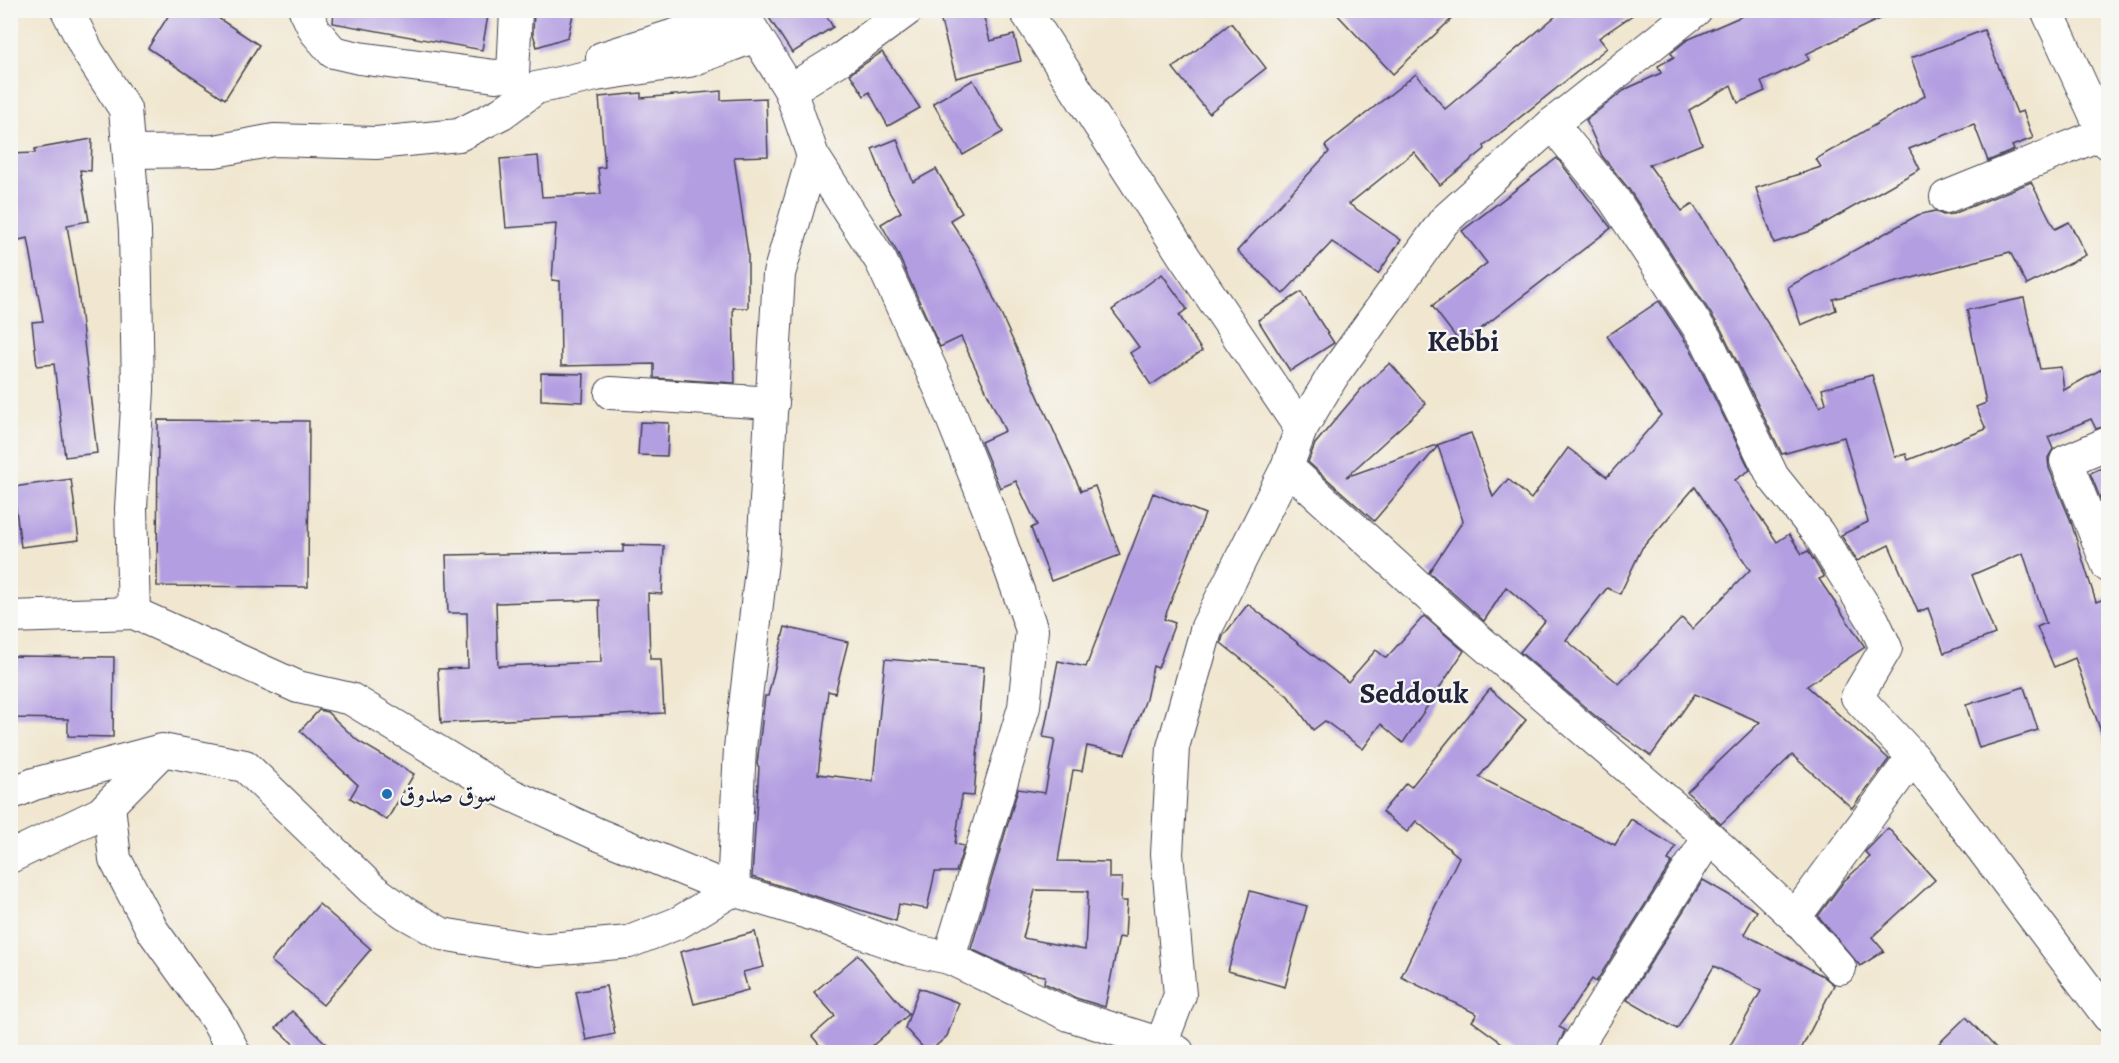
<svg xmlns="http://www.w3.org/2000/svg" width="2119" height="1063" viewBox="0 0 2119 1063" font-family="Alegreya,Amiri,serif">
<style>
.building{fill:#b39ee1;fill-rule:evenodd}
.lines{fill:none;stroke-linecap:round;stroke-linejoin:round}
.minor-casing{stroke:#414051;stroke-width:34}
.minor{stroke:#fff;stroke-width:32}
.poi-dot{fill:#1f6fb2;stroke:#f6f6f2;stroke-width:2}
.labels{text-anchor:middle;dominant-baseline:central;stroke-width:4.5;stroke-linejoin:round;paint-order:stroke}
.poi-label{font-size:24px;fill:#22223b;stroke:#f6f6f2;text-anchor:start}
.district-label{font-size:30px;font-weight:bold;fill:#22223b;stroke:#f6f6f2}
</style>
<rect width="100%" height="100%" fill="#f6f6f2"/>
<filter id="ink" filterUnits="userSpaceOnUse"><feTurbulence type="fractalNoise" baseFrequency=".0167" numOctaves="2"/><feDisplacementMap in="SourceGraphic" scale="12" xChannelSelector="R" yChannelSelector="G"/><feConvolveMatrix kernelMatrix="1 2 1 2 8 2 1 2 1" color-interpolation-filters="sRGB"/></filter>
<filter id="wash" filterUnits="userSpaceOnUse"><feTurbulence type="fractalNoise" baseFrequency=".008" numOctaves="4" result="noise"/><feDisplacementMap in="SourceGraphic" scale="24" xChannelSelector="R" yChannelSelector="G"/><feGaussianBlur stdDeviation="1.35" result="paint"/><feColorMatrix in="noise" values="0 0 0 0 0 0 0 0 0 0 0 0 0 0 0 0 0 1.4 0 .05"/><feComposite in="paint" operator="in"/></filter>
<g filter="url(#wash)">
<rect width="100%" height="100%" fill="#f1e7d0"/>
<g id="blocks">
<g class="building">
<path d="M172,10H206L259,45L225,99L148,48Z"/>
<path d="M334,10H489L482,50L333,23Z"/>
<path d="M534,10H574L568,37L537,47L533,34Z"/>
<path d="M764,10H823L833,27L792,53Z"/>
<path d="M938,10H982L990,41L1014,35L1021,61L956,78Z"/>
<path d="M1333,10H1461L1393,74Z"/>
<path d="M1563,10H1640L1599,38L1607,48L1484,146L1485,149L1440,185L1414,152L1349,204L1401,240L1378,274L1332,242L1283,294L1237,251L1329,152L1325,146L1416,74L1445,109Z"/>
<path d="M1756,10H1898L1806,54L1809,60L1761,82L1765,91L1738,103L1731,85L1689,110L1702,144L1649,165L1682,211L1693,204L1820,407L1826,403L1822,389L1872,375L1895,457L1906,454L1908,460L1986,429L1976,407L1986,403L1967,310L2024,298L2040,369L2061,367L2064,390L2109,365V425L2096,429L2091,419L2048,437L2053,449L2048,458L2049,468L2070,519L2096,602L2109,597V742L2105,743L2075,658L2054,667L2037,627L2046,623L2023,553L1972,575L1995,634L1944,653L1928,608L1918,612L1889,545L1857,561L1841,535L1868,522L1844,437L1782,454L1721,329L1628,188L1602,156L1586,120L1626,89L1661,73L1658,66L1674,57L1671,53L1687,40Z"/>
<path d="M1231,23L1266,68L1209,113L1173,68Z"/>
<path d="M1984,30L2017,113L2023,111L2033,138L2012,146L2014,150L1988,161L1974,124L1909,149L1920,169L1811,231L1774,243L1756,188L1821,167L1816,159L1925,96L1911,58Z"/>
<path d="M882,52L920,108L888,126L869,92L864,96L850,74Z"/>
<path d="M973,80L1003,132L963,155L933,103Z"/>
<path d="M721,91V100L766,98L768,156L734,157L748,253V308H733L735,383L654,378V364L561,366L560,281L552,280L556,224L506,228L500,159L538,156L542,197L601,194L598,168L605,167L599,97L641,93V98Z"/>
<path d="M92,139L91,171L80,170L89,221L67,225L78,291L97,453L65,457L54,364L37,366L32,322L43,321L28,238L10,242V154L35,153V149Z"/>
<path d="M897,139L913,182L936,169L962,213L950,220L976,259L1081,491L1095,486L1120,555L1051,581L1031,528L1037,525L1016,481L1000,488L981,442L1005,431L961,337L940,347L897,252L881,224L901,212L888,190L872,149Z"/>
<path d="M1557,158L1611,228L1461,344L1432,306L1487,263L1462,231Z"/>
<path d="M2031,182L2055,229L2069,222L2086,255L2027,285L2010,252L1833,299L1836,310L1801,325L1788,287L1918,215L1935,211L1943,215L1953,214Z"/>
<path d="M1162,274L1187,309L1179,315L1202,351L1151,385L1130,353L1139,347L1112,310Z"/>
<path d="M1301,292L1334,343L1290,371L1258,320Z"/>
<path d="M1659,301L1690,348L1750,470L1735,480L1777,542L1789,534L1802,554L1808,551L1824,577L1819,579L1865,647L1807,686L1889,759L1852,808L1792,755L1721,824L1687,792L1760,722L1695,694L1651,756L1600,720L1520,652L1545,621L1506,587L1484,621L1465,604L1429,572L1463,521L1438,446L1374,521L1308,462L1315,444L1361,389L1390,363L1426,404L1346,477L1471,433L1493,497L1508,479L1531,499L1568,448L1607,477L1661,415L1607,336ZM1695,487L1750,570L1692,629L1682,618L1619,684L1566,640L1607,588L1620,594L1642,548Z"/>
<path d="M541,373L584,374L583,402L541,400Z"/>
<path d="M158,420L309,421L308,587L157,586Z"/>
<path d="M640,422L669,423L667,456L638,455Z"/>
<path d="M2109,465V502L2103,505L2090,473Z"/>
<path d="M71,479L79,540L21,547L13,487Z"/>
<path d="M1153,493L1205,514L1164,619L1175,623L1158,668L1153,666L1146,699L1125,754L1087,746L1082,771L1073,770L1058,861L1109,862V878H1122L1121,901H1127L1125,938L1119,937L1105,1007L1076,998L1044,983L1045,976L1021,972L971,949L1018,789L1045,793L1055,739L1043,737L1058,661L1086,667ZM1035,890L1088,891L1085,950L1023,938Z"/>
<path d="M623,545L664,546L662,594L648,593L650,659H661L664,713L441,723L438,669L468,668L467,613H448L446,555L623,552ZM599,600L601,662L498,666L496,603Z"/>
<path d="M1248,604L1348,682L1376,650L1386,658L1424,616L1464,651L1403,743L1381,724L1363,749L1325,721L1313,730L1288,696L1221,643L1223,636Z"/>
<path d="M785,627L848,642L835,693L828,691L818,774L873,781L885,659L984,667L974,796L962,795L955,844L964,846L956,872H935L927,909L899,904L896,921L752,877L759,767L757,764L765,696H768Z"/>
<path d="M10,656L114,657L113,737L68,736V719L10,718Z"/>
<path d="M2024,687L2038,730L1979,748L1966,705Z"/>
<path d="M1490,689L1526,720L1479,777L1615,845L1631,819L1676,847L1668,860L1672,862L1596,982L1592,979L1559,1027L1565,1030L1555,1053H1516L1472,1021L1477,1014L1401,977L1459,857L1416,821L1407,832L1382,812L1406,783L1411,787Z"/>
<path d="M319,710L327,712L358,741L414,774L387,820L350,798L358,785L300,731Z"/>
<path d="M1888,828L1935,880L1872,937L1884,951L1860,966L1818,916L1844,881L1870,857L1865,852Z"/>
<path d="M1703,880L1757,911L1744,934L1823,976L1834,985L1799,1053H1726L1761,991L1714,966L1677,1029L1627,1000Z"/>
<path d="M1250,891L1307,906L1285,987L1228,971Z"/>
<path d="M319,904L371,949L323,1005L271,961Z"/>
<path d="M755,932L764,967L743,972L748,990L694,1004L680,952Z"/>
<path d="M858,955L909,1014L864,1053H826L812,1036L835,1016L814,992Z"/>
<path d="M606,986L615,1034L586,1040L576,992Z"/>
<path d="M919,988L959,1003L947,1036L928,1053L905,1028Z"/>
<path d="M292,1011L336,1053H303L276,1028Z"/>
<path d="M1966,1017L2001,1053H1929Z"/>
</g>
</g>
</g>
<g filter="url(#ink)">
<use href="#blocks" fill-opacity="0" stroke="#414051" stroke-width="1.5"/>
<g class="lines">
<defs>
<g id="minor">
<path d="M67,10L88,52L125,109L135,231L138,390L131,508L134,613L298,687L351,699L503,791L597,834L733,890"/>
<path d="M305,10L315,31L333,52L359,58L495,76L513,74L516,10"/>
<path d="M740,10L790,90L813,156L881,261L941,391L994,523L1032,630L1024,707L949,958L1069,1015L1162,1044L1178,1052"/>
<path d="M1025,10L1185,258L1301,429"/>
<path d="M2047,10L2108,143"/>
<path d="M602,58L678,34L736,10"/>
<path d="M790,90L842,58L907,10"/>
<path d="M1552,124L1613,198L1706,339L1773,477L1818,533L1873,620L1886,648L1857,697L1913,757L2108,1016"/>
<path d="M129,152L215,151L274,140L376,143L459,135L502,113L536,88L596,75L689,61L755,36"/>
<path d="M813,156L779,274L763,553L740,748L733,890L824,918L907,949L949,958"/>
<path d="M1946,197L2104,133"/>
<path d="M611,393L773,403"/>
<path d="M2108,443L2066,461L2108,566"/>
<path d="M1287,467L1453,618L1709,837L1795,917"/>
<path d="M10,617L134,613"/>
<path d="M10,794L34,784L162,750L245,766L372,889L405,913L442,934L538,950L629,942L678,923L733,890"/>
<path d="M109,805L115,859L153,931L216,1019L234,1052"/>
<path d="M10,857L101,813L162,751"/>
<path d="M1840,968L1795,917L1913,757"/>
<path d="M1158,1052L1180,995L1167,854L1173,747L1207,627L1287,467L1301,429L1332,377L1444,221L1552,124L1696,10"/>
<path d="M1573,1052L1709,837"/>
</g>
</defs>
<use href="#minor" class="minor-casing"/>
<use href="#minor" class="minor"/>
</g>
</g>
<circle class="poi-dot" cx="387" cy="794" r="6"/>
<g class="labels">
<g class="poi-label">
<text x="399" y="794">سوق صدوق</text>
</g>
<g class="district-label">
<text x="1463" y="341">Kebbi</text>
<text x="1414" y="693">Seddouk</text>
</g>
</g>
<rect width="2119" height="1063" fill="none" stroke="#f6f6f2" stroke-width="36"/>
</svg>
